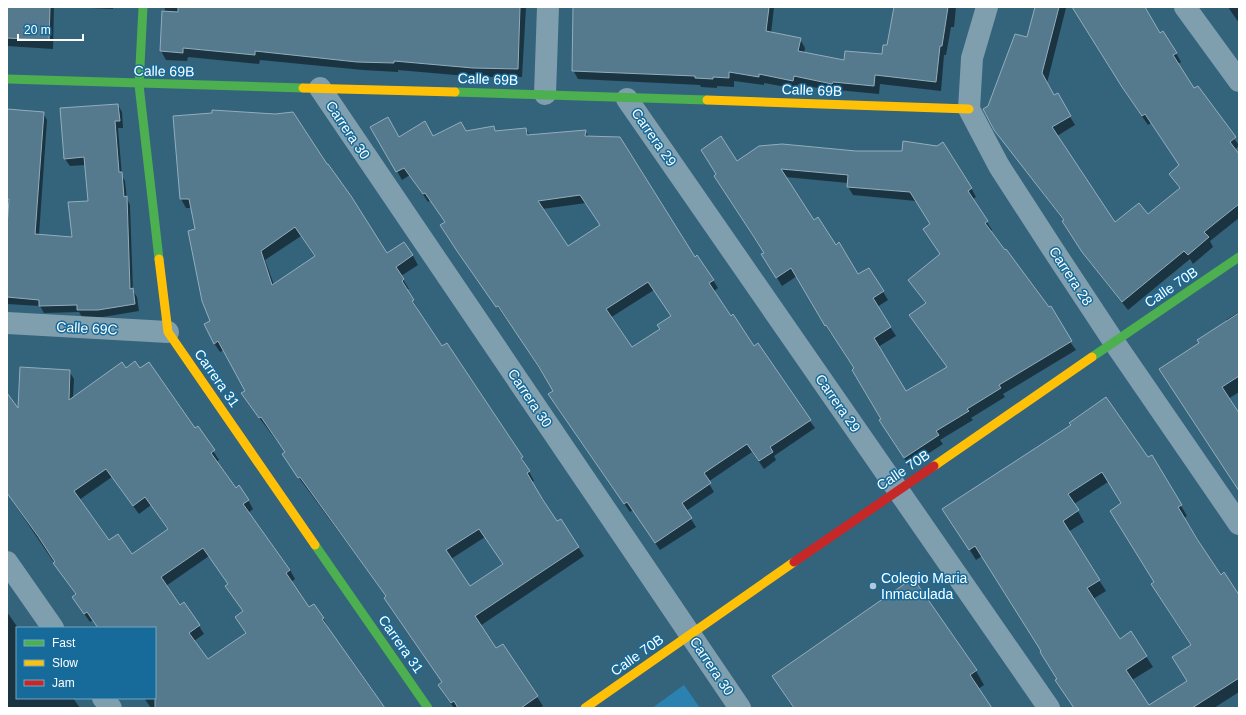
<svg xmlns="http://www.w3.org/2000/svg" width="1246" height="715" viewBox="0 0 1246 715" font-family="Arial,sans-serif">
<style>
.green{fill:#2b82b0}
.shadow{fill:#0007;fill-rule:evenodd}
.building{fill:#557a8e;stroke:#93adbb;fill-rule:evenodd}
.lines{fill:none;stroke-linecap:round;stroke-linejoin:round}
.street{stroke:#7f9eae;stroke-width:22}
.fast{stroke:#4caf50;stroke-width:9}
.slow{stroke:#ffc107;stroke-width:9}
.jam{stroke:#c62828;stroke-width:9}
.poi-dot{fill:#b8c8d1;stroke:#166b9a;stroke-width:1.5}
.labels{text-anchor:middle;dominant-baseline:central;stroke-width:3;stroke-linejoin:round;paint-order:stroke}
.street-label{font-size:14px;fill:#fff;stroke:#166b9a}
.poi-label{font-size:14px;fill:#fff;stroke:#166b9a;text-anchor:start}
</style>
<rect width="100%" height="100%" fill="#34637c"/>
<path class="green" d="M684,685L700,708H652Z"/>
<g class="shadow">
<path d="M7,7H54L53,49L7,46Z"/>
<path d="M67,7H113V9Z"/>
<path d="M165,7H526L522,77H478L398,70V72L363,70L260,60L259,64L188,57L187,61L166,60L161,51Z"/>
<path d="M575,7H774L771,34L800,39L805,48L804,53L845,61L883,55L888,46L894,7H956L954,27H951L946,55H944L941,91L880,84L879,94L837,90V92L798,84V89L764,83V85L734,81V87L717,86V88L701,87L700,85L578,79L573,70Z"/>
<path d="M1036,7L1066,8L1047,83L1054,97L1057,95L1075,125L1057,136L1115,223L1148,216L1180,189L1170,175L1180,166L1151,123L1148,125L1128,96L1073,7H1144L1160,35L1176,53L1181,62L1178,64L1194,90L1239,145L1235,150L1239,155V218L1210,241L1213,247L1193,264L1190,259L1128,310L1089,261L1064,221L995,129L989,106L1028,39Z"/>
<path d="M1228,7H1239V23Z"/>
<path d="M118,105L122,112L123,128H118L122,176L125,181L127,199L130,205L133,291L137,297L139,311L103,317H82L79,312L44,313L40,306L7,304V110L43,113L47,120L39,235L73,238L89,202L86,165L70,166L65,159Z"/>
<path d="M174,117L387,255L404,243L413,256L418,265L401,276L409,289L406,290L418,309L417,310L442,347L447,344L522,458L534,481L531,482L557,522L578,547L584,556L480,626L496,650L503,645L543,706L539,708H454L444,694L443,682L390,607L385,598L387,597L288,463L283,455L286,453L248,403L246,391L224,350L220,352L214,343L192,208H186L181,199ZM301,236L315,257L274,285L265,260ZM485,537L503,564L470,587L451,559Z"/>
<path d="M372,127L399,138L433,137L493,128L496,132L526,129L530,136L585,132L713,280L718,288L713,292L815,428L774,456L776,460L764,469L752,452L708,482L714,492L686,511L696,527L660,550L633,510L630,512L554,403L549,395L554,391L521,340L480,282L479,283L446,233V223L431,200L428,202L410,175L402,180ZM586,203L601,226L568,248L542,209ZM654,290L672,317L661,329L631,348L610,318Z"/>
<path d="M736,162L971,188L976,197L972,199L992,230L990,232L1076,350L1003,394L1005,397L971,418L973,420L940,440L943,444L909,466L886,429L855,369L832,333L831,334L797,276L782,286L768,263L765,253L720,185ZM785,177L848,183V187L853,195L916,201L931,225L941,255L910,280L926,304L911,316L948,368L905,393L878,347L896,336L877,307L888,300L869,269L858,275L835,246L813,221Z"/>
<path d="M1239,312V392L1228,399L1239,415V490L1200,344L1228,322L1226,320Z"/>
<path d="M126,369L195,429L198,428L219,460L216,462L235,489L248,500L253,509L248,513L290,570L295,579L291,582L309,608L323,618L328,627L327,628L350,663L352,662L385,708H151L144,698H155V628H99L93,620L90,622L78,605L76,595L7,493V400L19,416L69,371L74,379L73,397ZM112,477L139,514L151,505L168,530L132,556L109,542L79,500ZM209,556L229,585L244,612L236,617L246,633L208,661L194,641L204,634L199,626L180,606L166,586Z"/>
<path d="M1152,456L1187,516L1184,518L1220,576L1239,596V692L1214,708H1074L1042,651L982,556L976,560L944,509L1148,459ZM1108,482L1122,504L1155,582L1158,595L1191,646L1188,681L1149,706L1132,680L1153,667L1131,633L1120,640L1093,599L1106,591L1068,532L1084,522L1074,504Z"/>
<path d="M912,580L976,671L984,685L978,689L991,708H793L773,676Z"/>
<path d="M7,612L18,628H17V698H73L80,708H7Z"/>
</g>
<g class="building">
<path d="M7,7H50L49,40L7,38Z"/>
<path d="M178,7H520L518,69L473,68L394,61V63L357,62L255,51V55L183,48V53L160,51L162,11L178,12Z"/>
<path d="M573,7H769L766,31L801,38L798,51L844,60L845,51L882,54L883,45H887L894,7H948L942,46H940L936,82L875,75L874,86L833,82L832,84L794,76L793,81L759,74V77L729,72V78L713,77V79L695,78V76L572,71Z"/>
<path d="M1035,7H1059L1042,73L1054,95L1058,93L1071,116L1052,127L1115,222L1139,203L1148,214L1180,188L1169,174L1179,165L1145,114L1142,116L1122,87L1072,7H1145L1160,33L1163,31L1177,53L1173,55L1194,88L1198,86L1236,137L1230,142L1239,154V204L1204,232L1209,237L1188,255L1184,251L1122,302L1082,252L1062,221L1064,220L994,130L983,109L988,106L1015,34L1027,37Z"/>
<path d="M118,104L120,121H115L119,172H122L124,197L127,196L130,289L133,288L135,304L98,310H77V305L39,306V300L7,297V227L9,199H7V109L44,112L35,234L72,237L68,202L88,201L84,157L64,159L60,108Z"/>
<path d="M212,110L275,114L293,112L327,164H328L351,196L387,253L404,242L413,255L396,267L404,279L402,281L414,300L412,301L442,346L447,343L523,457L521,458L530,471L527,473L543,500L557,521L561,519L579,547L475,616L496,648L503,644L538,696L521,708H458L454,701L451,703L438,685L442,682L384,598L386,596L300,477L298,478L282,454L285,452L261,417L259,418L241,393L245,391L218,341L214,344L204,324L210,321L202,301L188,231L195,229L189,199H180L173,116L212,113ZM295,227L315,256L272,285L261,251ZM479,529L503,564L470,586L446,550Z"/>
<path d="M388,117L399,137L425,121L433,136L461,122L466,131L494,126L495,131L526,128L527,135L586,130L585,136L620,137L695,257L697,255L714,280L709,283L731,316L733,314L754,346L758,343L811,420L770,447L773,452L759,461L747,444L704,473L711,483L682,503L692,518L655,543L627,502L624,504L548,394L553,391L539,367L498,306L496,307L457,251L440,225L445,222L425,193L423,194L404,168L396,172L370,127ZM580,195L600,225L568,246L538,201ZM648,282L671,316L657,325L660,329L632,347L606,309Z"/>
<path d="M721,136L737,161L759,146L782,144L856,151H902L903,141L937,146L943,142L972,188L968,191L988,221L985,223L1005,250L1006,249L1049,307L1051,306L1072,341L999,385L1001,388L967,409L969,411L936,431L939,435L904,458L879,420L881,419L852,370L854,368L826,325L825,326L791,268L776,278L761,254L764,253L754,237L714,176L716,174L701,150ZM781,169L848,175L847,187L910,192L930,224L923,229L940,254L908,280L926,303L909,315L947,367L906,391L874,338L891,327L873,298L884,291L869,268L858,274L839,242L836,245L818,217L814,220Z"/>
<path d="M1239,313V376L1222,387L1239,413V491L1159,369L1199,343L1197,340Z"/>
<path d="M135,361L140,368L149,362L195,428L198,426L215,450L211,453L236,488L239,485L249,500L243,504L290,570L286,573L309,607L314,604L324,618L322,619L385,708H155V628H98L87,612L84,614L72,597L76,594L53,563L55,562L38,536L7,493V393L18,408L20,367L70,370L69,400L122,362L126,368ZM106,469L133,506L145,497L168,529L132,554L118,534L109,540L74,491ZM203,548L228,584L225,586L243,611L235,617L246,633L208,659L189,633L200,625L184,602L180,605L161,577Z"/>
<path d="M1106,397L1148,457L1152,455L1182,505L1178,507L1197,539L1221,575L1224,572L1239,595V678L1192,708H1074L1055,680L1057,679L1040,652L1041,651L975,546L969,550L942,509L1071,425L1069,423ZM1102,472L1121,503L1110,511L1154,582L1151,584L1191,645L1172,657L1187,681L1149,705L1126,670L1147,656L1131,631L1120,639L1087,588L1100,580L1063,521L1079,510L1068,494Z"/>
<path d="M913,578L977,670L970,675L992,708H794L772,676Z"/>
</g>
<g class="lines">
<g class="street">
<path d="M987,7L972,58L969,109L999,166L1052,248L1114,342L1239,524"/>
<path d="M1185,7L1239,81"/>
<path d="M320,88L740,708"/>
<path d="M545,94L548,7"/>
<path d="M627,99L1049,708"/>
<path d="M7,323L168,332"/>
<path d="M7,562L53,628"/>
<path d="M103,698L111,708"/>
</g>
<g class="fast">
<path d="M143,7L139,85L159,259"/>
<path d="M7,79L303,88"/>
<path d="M455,92L707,100"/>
<path d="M1092,357L1239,257"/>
<path d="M315,545L428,708"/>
</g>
<g class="slow">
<path d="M303,88L455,92"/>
<path d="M707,100L969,109"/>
<path d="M159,259L168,332L315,545"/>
<path d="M934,466L1092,357"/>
<path d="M585,708L794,562"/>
</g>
<path class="jam" d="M794,562L934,466"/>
</g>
<circle class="poi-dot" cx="873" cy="586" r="4"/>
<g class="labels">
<g class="street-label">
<text transform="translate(164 71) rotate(1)">Calle 69B</text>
<text transform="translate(488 79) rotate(2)">Calle 69B</text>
<text transform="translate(812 90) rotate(2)">Calle 69B</text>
<text transform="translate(348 130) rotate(56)">Carrera 30</text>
<text transform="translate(654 137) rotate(55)">Carrera 29</text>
<text transform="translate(1071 276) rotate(57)">Carrera 28</text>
<text transform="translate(1171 287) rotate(-34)">Calle 70B</text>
<text transform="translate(87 328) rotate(3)">Calle 69C</text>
<text transform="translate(217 378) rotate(55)">Carrera 31</text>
<text transform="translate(530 398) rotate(56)">Carrera 30</text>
<text transform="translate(838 403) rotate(55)">Carrera 29</text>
<text transform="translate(903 470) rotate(-34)">Calle 70B</text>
<text transform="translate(401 644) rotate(55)">Carrera 31</text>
<text transform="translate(637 655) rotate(-35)">Calle 70B</text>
<text transform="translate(712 666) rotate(56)">Carrera 30</text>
</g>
<g class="poi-label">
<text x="881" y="578">Colegio Maria<tspan x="881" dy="16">Inmaculada</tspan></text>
</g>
</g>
<rect width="1246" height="715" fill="none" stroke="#ffffff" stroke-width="16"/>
<rect x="16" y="627" width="140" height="72" fill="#166b9a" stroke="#73a6c2"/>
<rect x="24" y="640" width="20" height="6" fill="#4caf50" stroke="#73a6c2"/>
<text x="52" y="647" font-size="12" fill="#ffffff">Fast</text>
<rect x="24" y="660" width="20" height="6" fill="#ffc107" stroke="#73a6c2"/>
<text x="52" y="667" font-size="12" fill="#ffffff">Slow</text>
<rect x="24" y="680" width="20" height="6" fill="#c62828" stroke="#73a6c2"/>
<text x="52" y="687" font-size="12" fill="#ffffff">Jam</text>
<path d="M18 34v6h65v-6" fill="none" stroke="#ffffff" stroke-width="2"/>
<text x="24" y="34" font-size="12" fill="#ffffff" stroke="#166b9a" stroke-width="3" paint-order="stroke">20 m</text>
</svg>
